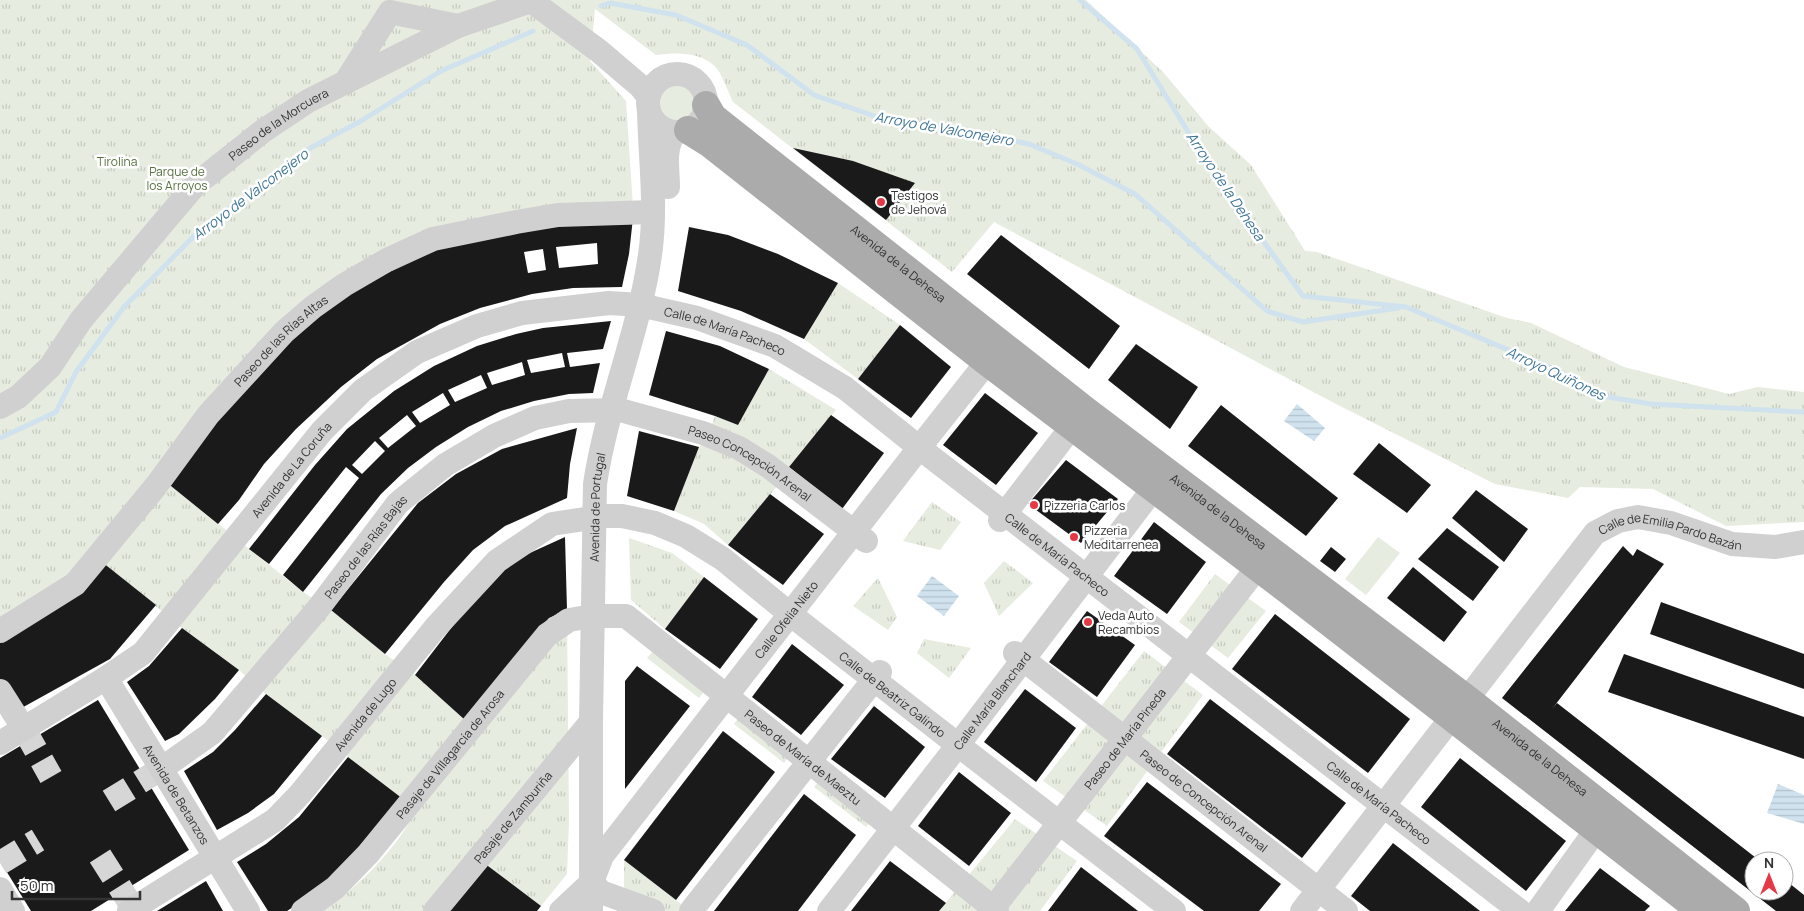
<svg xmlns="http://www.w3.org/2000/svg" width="1804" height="911" viewBox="0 0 1804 911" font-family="Manrope,sans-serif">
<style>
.green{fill:#e6ecdf}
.park{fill:url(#park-tufts)}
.water{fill:url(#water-rules)}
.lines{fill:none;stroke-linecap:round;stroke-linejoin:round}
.stream{stroke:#cfe2ee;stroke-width:5}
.building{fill:#1a1a1a;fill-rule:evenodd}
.minor-tunnel{stroke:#d6d6d6;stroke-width:24;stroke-dasharray:24 12;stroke-linecap:butt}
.minor{stroke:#d0d0d0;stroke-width:24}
.major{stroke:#ababab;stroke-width:28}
.poi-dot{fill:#e63946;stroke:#fff;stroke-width:2}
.labels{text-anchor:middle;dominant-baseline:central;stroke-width:5;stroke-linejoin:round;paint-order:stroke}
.street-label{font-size:12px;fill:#333;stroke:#fff}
.park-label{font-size:12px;fill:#56703f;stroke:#fff}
.poi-label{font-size:12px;fill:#333;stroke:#fff;text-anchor:start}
.water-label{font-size:14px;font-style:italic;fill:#3f7597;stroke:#fff}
</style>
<defs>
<pattern id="park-tufts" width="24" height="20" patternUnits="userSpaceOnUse" patternTransform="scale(1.25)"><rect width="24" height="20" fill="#e6ecdf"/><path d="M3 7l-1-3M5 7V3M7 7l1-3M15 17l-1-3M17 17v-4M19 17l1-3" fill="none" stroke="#c6cbc0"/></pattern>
<pattern id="water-rules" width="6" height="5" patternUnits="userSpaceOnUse" patternTransform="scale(1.25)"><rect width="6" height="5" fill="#cfe2ee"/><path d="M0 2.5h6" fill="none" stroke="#b2c2cd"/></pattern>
</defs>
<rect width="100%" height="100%" fill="#fff"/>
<g class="green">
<circle cx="677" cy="103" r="20"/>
<path d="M1378,537L1400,553L1366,595L1345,579Z"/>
</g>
<g class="park">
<path d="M0,0H1086L1164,73L1208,126L1251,165L1305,251L1317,252L1507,318L1531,323L1624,367L1729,394L1758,387L1804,392V522L1726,526L1653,489L1580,487L1568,498L1495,484L1336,404L994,222L952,272L733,102C728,92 724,79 718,70C705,52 676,52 656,55L595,9L590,61L626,101L633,207L414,238L67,578L0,618Z"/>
<path d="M838,283L900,325L858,379L804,339Z"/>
<path d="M769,369L836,410L789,467L844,510L778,485L728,545L704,524L674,511L699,447L705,442L645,423L650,406L712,424L715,416L738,425Z"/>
<path d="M166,482L303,592L331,610L385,654L415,675L465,720L549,618L567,610L569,821L567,874L541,906L484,863L429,911H323C359,886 396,850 416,810L322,736L266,694L239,670L182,628L102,562Z"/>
<path d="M932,502L961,522L940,550L903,541Z"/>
<path d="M629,538L672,553L704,577L665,629L631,600Z"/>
<path d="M1004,561L1033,583L999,616L984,583Z"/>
<path d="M1215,574L1266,611L1228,658L1179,622Z"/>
<path d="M878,578L897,617L888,630L853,606Z"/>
<path d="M665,637L716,677L699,698L647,658Z"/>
<path d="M924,639L971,648L949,678L917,653Z"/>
<path d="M1144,651L1203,695L1107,826L1043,781Z"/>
<path d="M749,704L799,742L784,763L734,724Z"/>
<path d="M830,767L884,807L866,827L814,787Z"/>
<path d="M1015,819L1077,861L1040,911H939Z"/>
<path d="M624,860L690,911H624Z"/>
</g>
<g class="water">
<path d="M1297,404L1325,428L1314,441L1284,421Z"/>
<path d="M932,576L959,596L944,616L917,596Z"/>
<path d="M1778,784L1804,795V824L1767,813Z"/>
</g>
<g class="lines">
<g class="stream">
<path d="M1080,0L1137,49L1211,169L1303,296L1406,307L1559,371L1602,396L1651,404L1804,412"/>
<path d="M601,6L610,3L676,15L747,45L814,95L880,118L949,127L1029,144L1077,164L1135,194L1267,311L1303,322L1398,308"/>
<path d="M0,438L56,412L76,372L124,307L201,229L312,147L361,121L441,71L533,31"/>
</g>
</g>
<g class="building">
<path d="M793,148L853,161L915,183L886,220Z"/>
<path d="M633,218L629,254L622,287L573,288L532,294L480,308L440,324L377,359L341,387L296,429L264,464L239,500L218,524L166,482L265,360L350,292L448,242L518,228ZM597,243L598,264L559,268L556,247ZM543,249L546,270L528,273L524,252Z"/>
<path d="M689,227L728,235L778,254L838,283L804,339L741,311L678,291Z"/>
<path d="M1001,235L1120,326L1089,369L967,274Z"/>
<path d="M611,321L603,349L567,353L570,367L600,363L593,393L569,394L534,401L501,411L468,427L436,447L408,468L381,494L303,592L283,575L359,478L346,467L269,564L249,549L315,465L347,429L394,391L434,366L477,346L516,334L543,328ZM562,353L565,367L531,373L527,360ZM522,362L525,375L492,385L487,373ZM481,375L487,388L455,402L448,390ZM443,393L450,405L420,423L412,412ZM407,415L416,426L388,448L379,438ZM375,441L385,451L362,474L352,465Z"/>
<path d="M900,325L951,367L911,418L858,379Z"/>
<path d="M666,331L720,346L769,369L738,425L715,416L649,395Z"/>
<path d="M1136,344L1198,387L1170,429L1108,380Z"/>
<path d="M985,393L1038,433L996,485L943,445Z"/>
<path d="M1221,405L1338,498L1306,536L1188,446Z"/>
<path d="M831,415L884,453L842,509L789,467Z"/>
<path d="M577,428L570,464L567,498L505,526L473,550L444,582L385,654L331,610L418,503L456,474L502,449Z"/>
<path d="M639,431L699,447L674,511L627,496Z"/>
<path d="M1379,443L1431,485L1407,513L1353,474Z"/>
<path d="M1066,460L1118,499L1081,543L1028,504Z"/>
<path d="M1476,490L1528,529L1504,562L1452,518Z"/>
<path d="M770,494L824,534L783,585L728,545Z"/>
<path d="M1154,522L1206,562L1167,614L1114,576Z"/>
<path d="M1447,528L1499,567L1473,601L1418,559Z"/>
<path d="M565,537L567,610L549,618L530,639L465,720L415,675L485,584L510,562Z"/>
<path d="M1623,546L1633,556L1637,549L1664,564L1552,709L1557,703L1760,861H1754V891H1784V879L1804,895V911H1776L1502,698Z"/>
<path d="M1331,547L1346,559L1335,572L1320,561Z"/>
<path d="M102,562L156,605L110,659L18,710L0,681V638Z"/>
<path d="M1413,567L1467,612L1444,642L1387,598Z"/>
<path d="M704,577L758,619L720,669L665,629Z"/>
<path d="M1661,602L1804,654V689L1650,634Z"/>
<path d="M1087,611L1135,645L1097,697L1049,662Z"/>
<path d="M1275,614L1410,719L1368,773L1232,669Z"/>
<path d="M182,628L239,670L215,699L179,734L165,741L127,682L149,666Z"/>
<path d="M792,644L844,685L801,735L752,697Z"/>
<path d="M1624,654L1804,717V759L1608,692Z"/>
<path d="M637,666L690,706L625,789V681Z"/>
<path d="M1025,689L1076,728L1036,782L984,742Z"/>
<path d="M266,694L322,736L274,794L248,813L217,830L184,771L213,752L235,730Z"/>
<path d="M1210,699L1346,803L1302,858L1167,754Z"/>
<path d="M98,700L189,850L91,911H31L0,861V758Z"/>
<path d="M874,706L925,747L885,798L831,759Z"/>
<path d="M723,731L775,772L676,900L624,860Z"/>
<path d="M348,757L403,799L323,887L287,911H268L237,862L266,844L299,817Z"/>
<path d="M1460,758L1566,841L1526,891L1421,807Z"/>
<path d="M959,772L1011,813L969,866L918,826Z"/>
<path d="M1147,782L1281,884L1259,911H1204L1104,836Z"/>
<path d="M804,794L856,835L798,911H714Z"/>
<path d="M1393,843L1480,911H1370L1351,896Z"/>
<path d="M890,861L946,903L939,911H851Z"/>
<path d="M484,863L541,906L537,911H441Z"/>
<path d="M1081,867L1138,911H1048Z"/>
<path d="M1600,868L1650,906L1645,911H1565Z"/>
<path d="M206,881L223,911H157Z"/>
</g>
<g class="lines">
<g class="minor-tunnel">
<path d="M24,729L51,777"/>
<path d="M109,801L161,769"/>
<path d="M100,856L133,908"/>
<path d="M0,863L38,840"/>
</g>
<g class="minor">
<path d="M530,0L599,51L640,86L648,96"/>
<circle cx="677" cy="103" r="29"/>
<path d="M345,83L390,12L458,26"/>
<path d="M668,187C668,168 663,149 675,132"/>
<path id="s1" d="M0,407L18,397L50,367L81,320L195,185L263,131L308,101L458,26L531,1"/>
<path d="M1000,520L1084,411"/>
<path id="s2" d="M0,631L75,584L156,486L208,415L284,332L313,307L344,285L387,260L433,239L516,222L558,215L652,212"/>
<path id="s3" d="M1015,653L1346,911"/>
<path id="s4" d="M106,678L248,911"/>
<path d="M0,691L24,729"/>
<path id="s5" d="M1467,699L1595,533L1618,521L1638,517L1671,523L1732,544L1775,547L1804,542"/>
<path id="s6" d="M0,743L106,678L143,653L322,431L363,390L417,352L477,326L522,313L609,303L640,305L697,318L775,346L845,388L926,453L1520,911"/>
<path id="s7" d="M161,769L212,733L317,610L398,503L445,465L494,436L535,418L569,411L620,410L703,433L739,448L768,466L866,541"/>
<path d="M592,882L601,892L653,911"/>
<path d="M0,889L13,911"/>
<path id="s8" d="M129,911L275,820L300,794L435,628L497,561L552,524L605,516H622L655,523L686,536L723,559L790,614L958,745L1174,911"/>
<path id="s9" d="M303,911L335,888L368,854L547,635L569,620L593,616H626L997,911"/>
<path id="s10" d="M435,911L591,722"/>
<path id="s11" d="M561,911L592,882L602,856L919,448L987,362"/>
<path id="s12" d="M591,911V722L595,484C607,405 639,332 650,255C657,207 650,158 649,111"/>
<path d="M691,911L880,672"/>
<path id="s13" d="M829,911L958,745L1154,488"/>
<path id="s14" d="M991,911L1257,568"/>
<path d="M1302,911L1452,717"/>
<path d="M1538,911L1596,830"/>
</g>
<g class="major">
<path id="s15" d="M706,105L713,117L723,125L1085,410L1467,699L1736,911"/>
<path d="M688,130L709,143L987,362L1289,591L1701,911"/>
</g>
</g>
<g class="poi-dot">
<circle cx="881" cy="202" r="5"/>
<circle cx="1034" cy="505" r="5"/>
<circle cx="1074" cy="537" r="5"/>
<circle cx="1088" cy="622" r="5"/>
</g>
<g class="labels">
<g class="street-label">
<text stroke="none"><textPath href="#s1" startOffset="401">Paseo de la Morcuera</textPath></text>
<text stroke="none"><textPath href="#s15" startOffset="250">Avenida de la Dehesa</textPath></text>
<text stroke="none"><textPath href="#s6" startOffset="898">Calle de María Pacheco</textPath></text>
<text stroke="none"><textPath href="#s2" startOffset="408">Paseo de las Rías Altas</textPath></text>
<text stroke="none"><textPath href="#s7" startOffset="748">Paseo Concepción Arenal</textPath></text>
<text stroke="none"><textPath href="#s6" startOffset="405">Avenida de La Coruña</textPath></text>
<text stroke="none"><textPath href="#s12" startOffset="404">Avenida de Portugal</textPath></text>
<text stroke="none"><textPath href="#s15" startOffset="655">Avenida de la Dehesa</textPath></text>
<text stroke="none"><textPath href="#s5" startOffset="289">Calle de Emilia Pardo Bazán</textPath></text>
<text stroke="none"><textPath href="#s7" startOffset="304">Paseo de las Rías Bajas</textPath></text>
<text stroke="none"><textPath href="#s6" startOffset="1302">Calle de María Pacheco</textPath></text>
<text stroke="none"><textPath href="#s11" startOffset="370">Calle Ofelia Nieto</textPath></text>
<text stroke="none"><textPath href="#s8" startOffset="978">Calle de Beatriz Galindo</textPath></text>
<text stroke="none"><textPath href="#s13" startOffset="266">Calle María Blanchard</textPath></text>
<text stroke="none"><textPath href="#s8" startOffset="311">Avenida de Lugo</textPath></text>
<text stroke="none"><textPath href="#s14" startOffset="218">Paseo de María Pineda</textPath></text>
<text stroke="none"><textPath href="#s9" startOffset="216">Pasaje de Villagarcía de Arosa</textPath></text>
<text stroke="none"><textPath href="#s15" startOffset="1060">Avenida de la Dehesa</textPath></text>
<text stroke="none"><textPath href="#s9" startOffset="680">Paseo de María de Maeztu</textPath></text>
<text stroke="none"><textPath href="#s4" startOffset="136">Avenida de Betanzos</textPath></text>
<text stroke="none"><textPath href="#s3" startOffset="240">Paseo de Concepción Arenal</textPath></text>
<text stroke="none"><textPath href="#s6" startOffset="1708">Calle de María Pacheco</textPath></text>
<text stroke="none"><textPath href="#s10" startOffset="122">Pasaje de Zamburiña</textPath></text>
</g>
<g class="park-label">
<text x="117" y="161">Tirolina</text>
<text x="177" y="171">Parque de<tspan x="177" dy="14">los Arroyos</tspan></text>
</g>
<g class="poi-label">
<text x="891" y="195">Testigos<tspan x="891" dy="14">de Jehová</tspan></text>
<text x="1044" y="505">Pizzeria Carlos</text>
<text x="1084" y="530">Pizzeria<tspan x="1084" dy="14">Meditarrenea</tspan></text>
<text x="1098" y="615">Veda Auto<tspan x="1098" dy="14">Recambios</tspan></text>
</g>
<g class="water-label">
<text transform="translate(944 128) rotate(10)">Arroyo de Valconejero</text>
<text transform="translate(1226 186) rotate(56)">Arroyo de la Dehesa</text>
<text transform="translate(250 194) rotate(-37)">Arroyo de Valconejero</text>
<text transform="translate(1556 373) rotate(25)">Arroyo Quiñones</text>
</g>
</g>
<g transform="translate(1769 876)"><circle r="24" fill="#ffffff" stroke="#adadad"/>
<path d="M0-4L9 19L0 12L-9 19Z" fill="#e63946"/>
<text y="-8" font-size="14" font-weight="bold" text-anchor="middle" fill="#333333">N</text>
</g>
<path d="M12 891v8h128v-8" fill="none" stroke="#333333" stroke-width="2.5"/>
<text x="20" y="891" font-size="15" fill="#333333" stroke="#ffffff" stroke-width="4" paint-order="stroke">50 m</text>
</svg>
